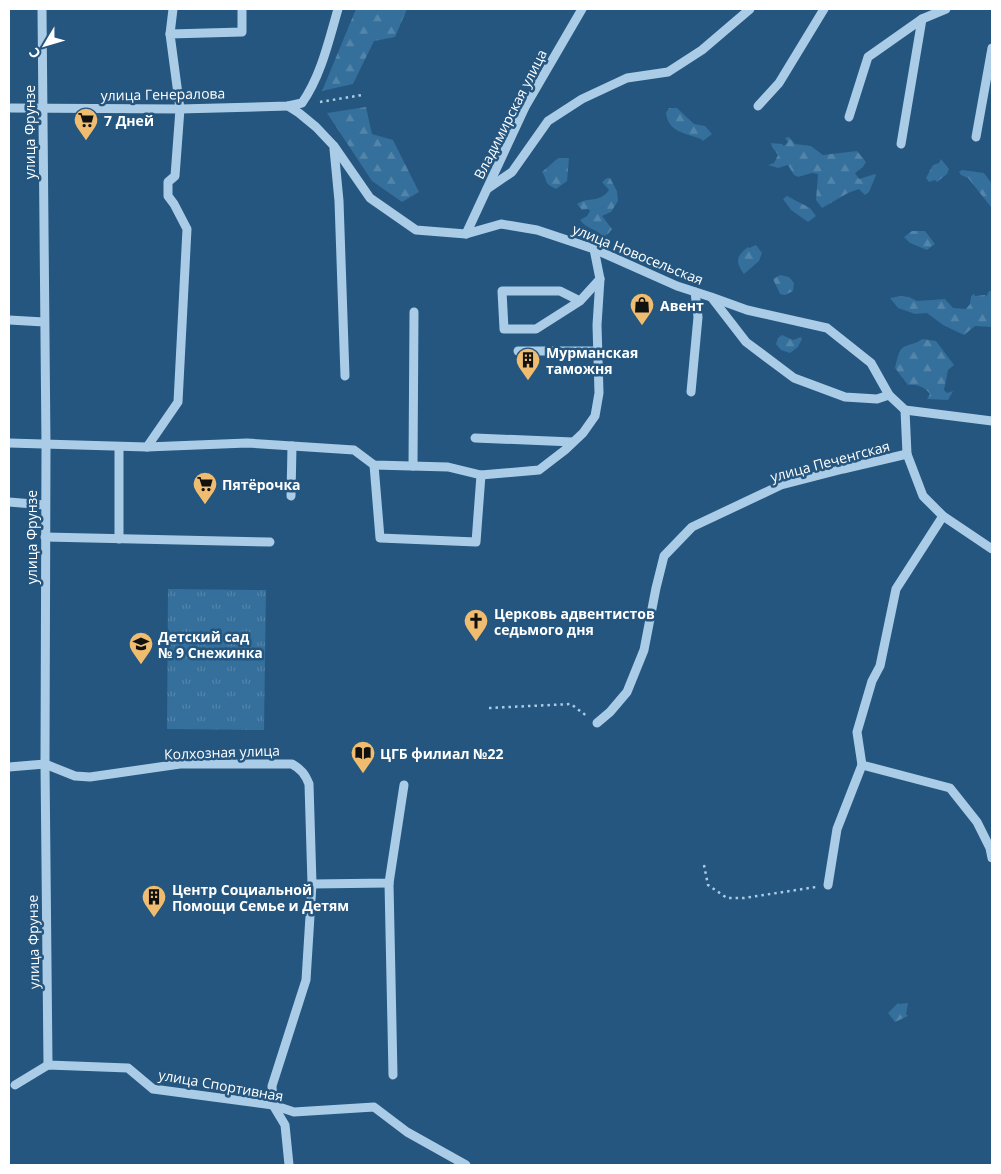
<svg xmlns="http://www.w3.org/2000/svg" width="1001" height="1174" viewBox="0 0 1001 1174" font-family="'Open Sans',sans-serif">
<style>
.grass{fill:url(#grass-tufts)}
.forest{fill:url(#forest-firs)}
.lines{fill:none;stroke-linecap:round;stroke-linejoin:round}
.path{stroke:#aacce6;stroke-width:2.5;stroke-dasharray:2.5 4;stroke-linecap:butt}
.minor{stroke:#aacce6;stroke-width:9}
.labels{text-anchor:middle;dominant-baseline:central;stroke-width:5;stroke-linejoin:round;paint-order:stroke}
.street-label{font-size:14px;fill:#fff;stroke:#24567f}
.poi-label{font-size:14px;font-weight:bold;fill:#fff;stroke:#24567f;text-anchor:start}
</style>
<defs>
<pattern id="grass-tufts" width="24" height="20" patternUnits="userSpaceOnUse" patternTransform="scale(1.25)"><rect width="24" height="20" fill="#356f9b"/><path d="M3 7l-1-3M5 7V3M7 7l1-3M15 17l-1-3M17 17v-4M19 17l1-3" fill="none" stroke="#5385aa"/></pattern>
<pattern id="forest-firs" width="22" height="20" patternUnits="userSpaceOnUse" patternTransform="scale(1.25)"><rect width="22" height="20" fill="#356f9b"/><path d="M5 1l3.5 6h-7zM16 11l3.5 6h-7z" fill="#5385aa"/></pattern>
</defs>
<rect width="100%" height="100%" fill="#24567f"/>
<path class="grass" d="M168,589L266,590L264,730L167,729Z"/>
<g class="forest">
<path d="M356,9H407L395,37L374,41L353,84L322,91Z"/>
<path d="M366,107L372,134L393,140L419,192L402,202L372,181L327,113Z"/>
<path d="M669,108H677L694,124L705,126L712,134L703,141L701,139C685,133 668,132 666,113Z"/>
<path d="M789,137L795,144L811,146L823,155L857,151L866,162L863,167L855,173L859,179L875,174L876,175L869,192L865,195L859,189L848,193L822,208L816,200L818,174L812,173L798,177L794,175L788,165L778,168L768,165L774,163L778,155L772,147L771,143L782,144L784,146L788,142L785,138Z"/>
<path d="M561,158H569L567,181L556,189C542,182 549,182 542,172L557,159Z"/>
<path d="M941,159L949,169L947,174L937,182L935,180L929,182L926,178L933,165L939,163Z"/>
<path d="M962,170L984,173L992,184V206L991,207L968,178L961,175L959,172Z"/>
<path d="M607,178H610L617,191L618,201L611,212L602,216L612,229L608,234L603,237C595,227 589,231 580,220L587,216L590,211L588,209L582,210L577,204C588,196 599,204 609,190L602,182Z"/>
<path d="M787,196L810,208L816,216L808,222L791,210L783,199Z"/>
<path d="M912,231H925L935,244L927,250L910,243L904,237Z"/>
<path d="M756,245L762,253L759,261L744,274C735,262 736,256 748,247L749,248Z"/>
<path d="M780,275L789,277L794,283L793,291L785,295L780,294L773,279Z"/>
<path d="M989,291H992V327L975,326L964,335L943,325L927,313L915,314L898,308L890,298L901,296L909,297L917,301L945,299L953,308L966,309L970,304L971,296L974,294L975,296L985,295L986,297Z"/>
<path d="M782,335L793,340L801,337L802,339L798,347L790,353L781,350L776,344L778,338Z"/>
<path d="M922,339L936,341L954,365L948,370L944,390L947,393L953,391L948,400L927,399L930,394C925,387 916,384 908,385L895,368C897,361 898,348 906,346C913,343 916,344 922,339Z"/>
<path d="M898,1003L899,1004L908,1003L906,1014L908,1016L895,1022L888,1013Z"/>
</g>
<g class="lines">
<g class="path">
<path d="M320,102L362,95"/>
<path d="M489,708L571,704L588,717"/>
<path d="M704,865L708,885L727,898H744L816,887"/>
</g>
<g class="minor">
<path d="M42,9L46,446L45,764L48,1065"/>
<path d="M170,34L173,9"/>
<path d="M288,106L299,113L316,127L334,146L370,198L416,230L466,234L501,224L537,230L594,249L677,286L711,297L747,310L827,328L871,363L889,395L905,410L992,421"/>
<path d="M758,106L779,83L824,9"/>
<path d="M9,108L180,109L288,106L302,103C321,76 329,40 338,9"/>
<path d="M849,117L868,57L922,19L946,9"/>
<path d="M976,137L992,48"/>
<path d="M901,144L922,19"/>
<path d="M334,149L339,201L345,376"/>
<path d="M487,189L512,172L548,121L582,99L627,78L668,72L702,50L750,9"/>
<path d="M466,234L525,107L582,9"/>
<path d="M712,298L746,342L794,378L845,397L877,399L889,395"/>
<path d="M580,301L536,329H504L502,291H560L580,301L600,279L594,249"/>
<path d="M9,320L44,322"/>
<path d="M518,351H598"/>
<path d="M691,392L698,317L695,292"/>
<path d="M905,410L907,454L923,496L943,516L992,549"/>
<path d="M475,438L573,442"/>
<path d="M9,443L147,447L247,443L354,450L374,465L448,467L481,475L539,470L565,450L583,433L595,416L599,393L597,325L600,279"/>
<path d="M119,447V539"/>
<path d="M147,447L178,402L187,229L174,204L168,196V182L175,176L180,109L170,34L242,32V9"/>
<path d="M374,465L380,538L476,542L481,475"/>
<path d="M413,466L414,312"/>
<path d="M291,496L292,446"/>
<path d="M9,502L45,505"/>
<path d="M943,516L896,589L880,666L872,681L857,732L862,765L950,788L977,822L990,848L992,858"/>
<path d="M45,537L270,542"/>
<path d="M597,723L610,712L627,692L644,650L656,588L664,556L692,527L781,485L843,469L907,454"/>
<path d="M9,767L45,764L75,776L90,777L180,764H292C301,769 305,774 309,784L312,884L306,980L272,1086L273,1105L285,1125L289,1165"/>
<path d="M389,883L393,1075"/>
<path d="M312,884L389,883L404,785"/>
<path d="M828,885L837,829L862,765"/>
<path d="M15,1085L48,1065L128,1068L153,1089L273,1105L294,1112L374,1107L407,1132L466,1165"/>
</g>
</g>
<defs>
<symbol id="supermarket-pin" viewBox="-11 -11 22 30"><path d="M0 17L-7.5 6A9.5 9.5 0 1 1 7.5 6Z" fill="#f0bc6f" stroke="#24567f"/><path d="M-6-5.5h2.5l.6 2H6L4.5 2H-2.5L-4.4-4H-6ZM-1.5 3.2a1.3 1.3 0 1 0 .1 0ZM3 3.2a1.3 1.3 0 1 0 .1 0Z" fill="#111"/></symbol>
<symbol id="shop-pin" viewBox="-11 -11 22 30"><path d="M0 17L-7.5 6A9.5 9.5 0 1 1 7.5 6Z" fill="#f0bc6f" stroke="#24567f"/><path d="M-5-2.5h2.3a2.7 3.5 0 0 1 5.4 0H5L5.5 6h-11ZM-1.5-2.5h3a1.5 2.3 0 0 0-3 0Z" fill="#111"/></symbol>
<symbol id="building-pin" viewBox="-11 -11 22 30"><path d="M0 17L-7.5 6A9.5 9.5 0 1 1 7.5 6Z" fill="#f0bc6f" stroke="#24567f"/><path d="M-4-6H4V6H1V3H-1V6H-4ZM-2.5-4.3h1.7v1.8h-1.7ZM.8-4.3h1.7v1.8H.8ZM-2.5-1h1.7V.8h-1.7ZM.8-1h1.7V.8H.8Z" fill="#111"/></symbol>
<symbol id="church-pin" viewBox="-11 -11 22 30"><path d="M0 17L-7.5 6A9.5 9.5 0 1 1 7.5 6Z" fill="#f0bc6f" stroke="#24567f"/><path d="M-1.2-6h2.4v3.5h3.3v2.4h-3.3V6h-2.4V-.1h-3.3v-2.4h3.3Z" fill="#111"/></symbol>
<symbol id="school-pin" viewBox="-11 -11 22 30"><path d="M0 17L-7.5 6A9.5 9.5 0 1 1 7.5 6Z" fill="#f0bc6f" stroke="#24567f"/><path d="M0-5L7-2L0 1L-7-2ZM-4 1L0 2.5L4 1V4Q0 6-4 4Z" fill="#111"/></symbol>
<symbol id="library-pin" viewBox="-11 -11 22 30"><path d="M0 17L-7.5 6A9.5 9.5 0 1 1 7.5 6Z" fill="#f0bc6f" stroke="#24567f"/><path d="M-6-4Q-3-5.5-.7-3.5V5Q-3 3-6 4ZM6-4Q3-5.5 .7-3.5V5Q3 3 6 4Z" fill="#111"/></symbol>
</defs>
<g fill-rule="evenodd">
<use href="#supermarket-pin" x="72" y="106" width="28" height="38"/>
<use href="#shop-pin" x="628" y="291" width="28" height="38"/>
<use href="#building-pin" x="514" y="346" width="28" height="38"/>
<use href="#supermarket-pin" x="191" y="470" width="28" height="38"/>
<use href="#church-pin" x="462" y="607" width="28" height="38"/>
<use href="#school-pin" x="127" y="630" width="28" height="38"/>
<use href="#library-pin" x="349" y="739" width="28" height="38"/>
<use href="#building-pin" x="140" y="883" width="28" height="38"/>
</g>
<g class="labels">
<g class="street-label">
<text transform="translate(163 94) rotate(-1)">улица Генералова</text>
<text transform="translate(510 114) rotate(-63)">Владимирская улица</text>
<text transform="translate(29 132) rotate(-90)">улица Фрунзе</text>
<text transform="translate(638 254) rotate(22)">улица Новосельская</text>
<text transform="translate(830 461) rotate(-15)">улица Печенгская</text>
<text transform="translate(31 537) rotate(-90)">улица Фрунзе</text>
<text transform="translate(222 752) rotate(-2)">Колхозная улица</text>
<text transform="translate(33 942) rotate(-91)">улица Фрунзе</text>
<text transform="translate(221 1085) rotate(10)">улица Спортивная</text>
</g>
<g class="poi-label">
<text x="104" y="120">7 Дней</text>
<text x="660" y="305">Авент</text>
<text x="546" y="352">Мурманская<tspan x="546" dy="16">таможня</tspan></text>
<text x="222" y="484">Пятёрочка</text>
<text x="494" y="613">Церковь адвентистов<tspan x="494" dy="16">седьмого дня</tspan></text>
<text x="158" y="636">Детский сад<tspan x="158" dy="16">№ 9 Снежинка</tspan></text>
<text x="380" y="753">ЦГБ филиал №22</text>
<text x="172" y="889">Центр Социальной<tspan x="172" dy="16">Помощи Семье и Детям</tspan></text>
</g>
</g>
<rect width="1001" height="1174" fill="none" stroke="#ffffff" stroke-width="20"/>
<g transform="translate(45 45) rotate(232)" stroke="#24567f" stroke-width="4" paint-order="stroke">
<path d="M0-4L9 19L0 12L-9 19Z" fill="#ffffff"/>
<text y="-8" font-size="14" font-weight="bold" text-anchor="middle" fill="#ffffff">С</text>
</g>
</svg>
